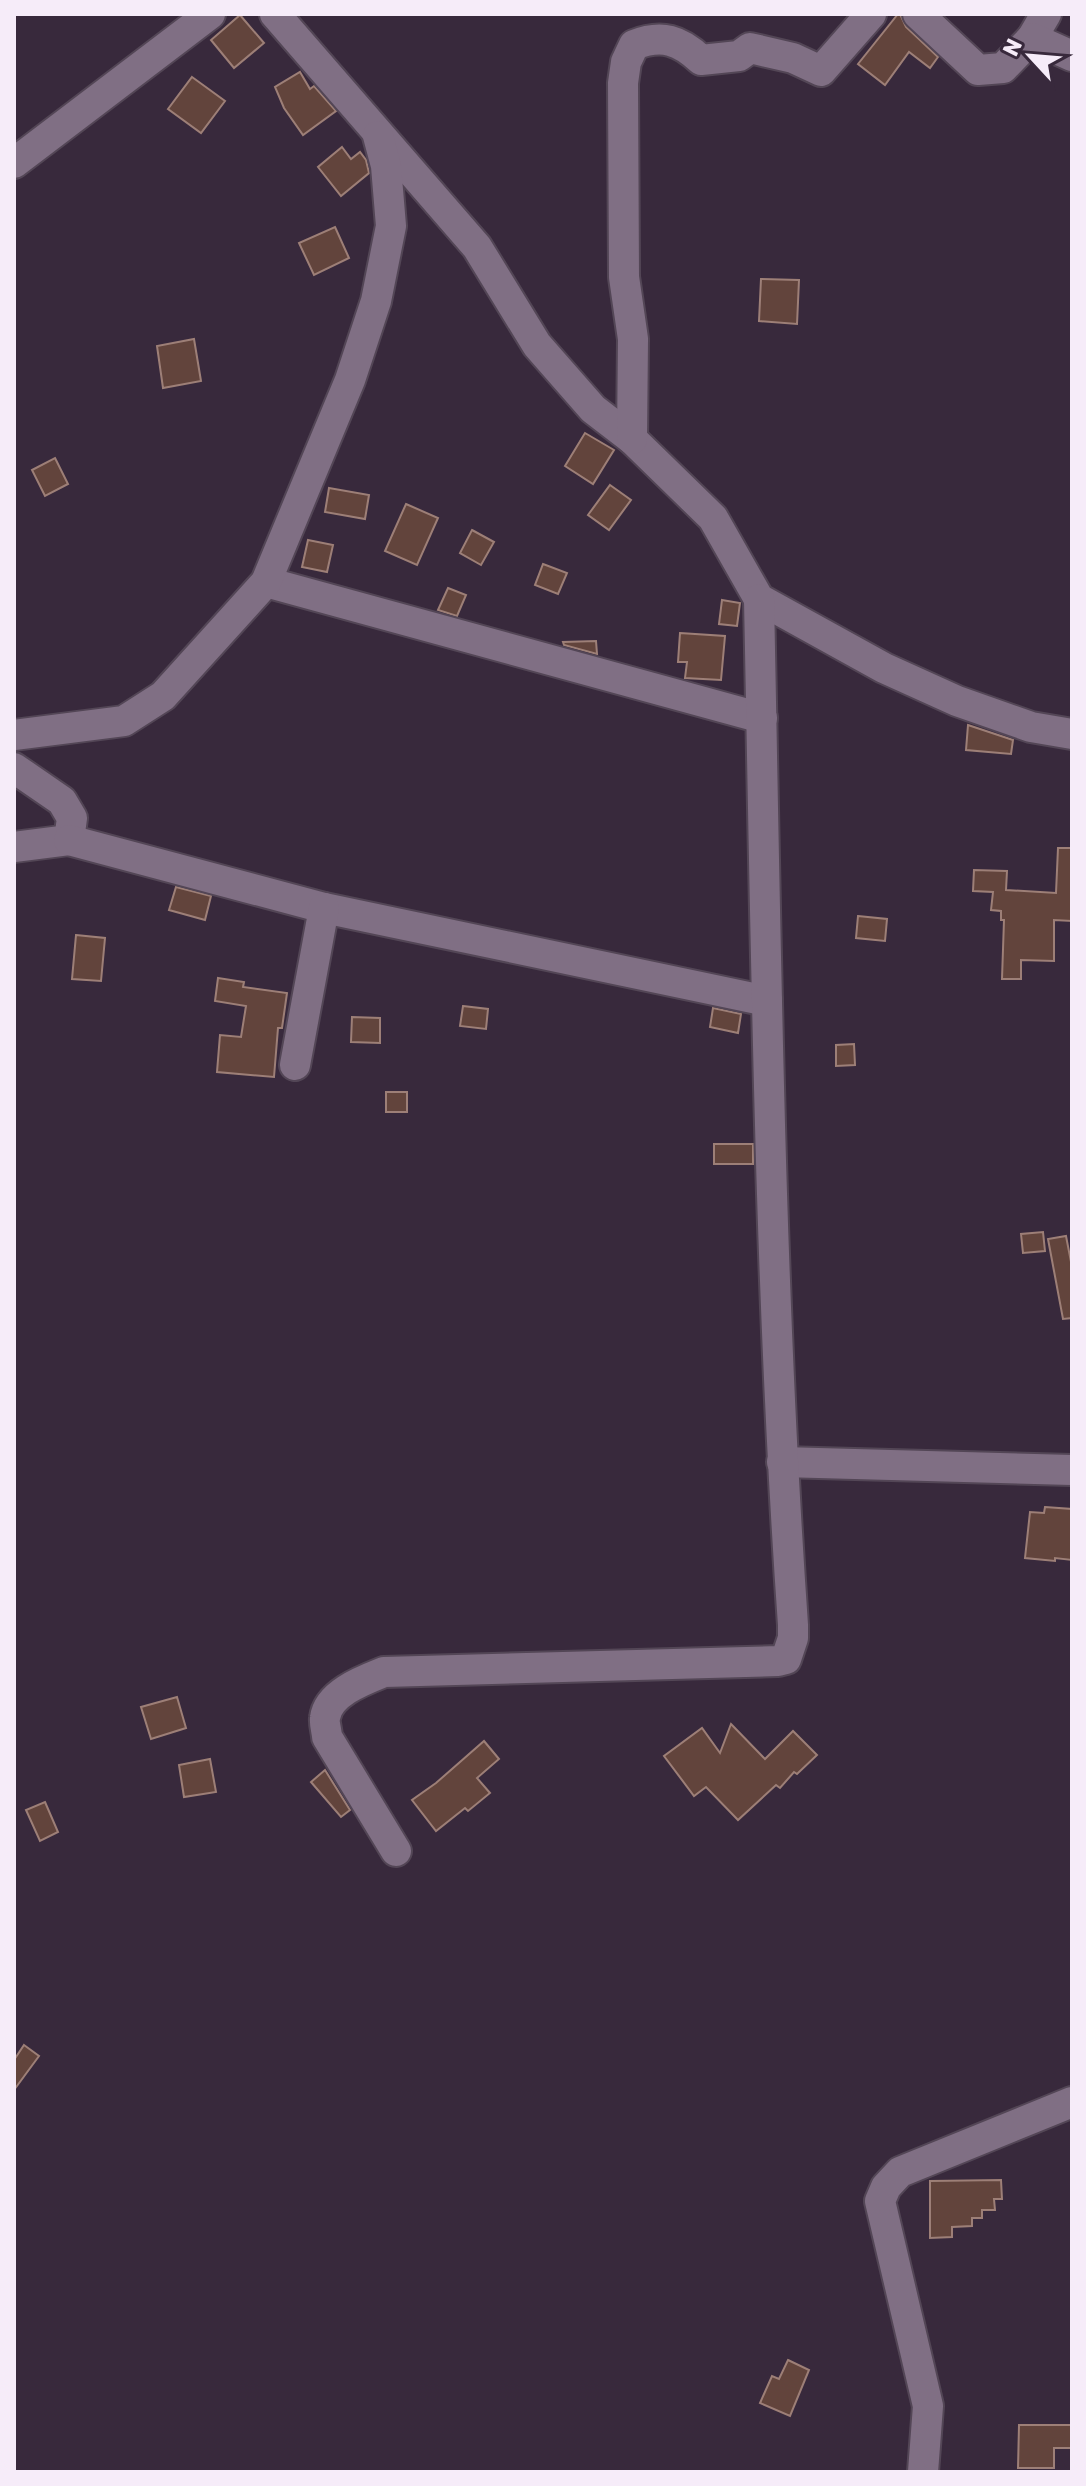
<svg xmlns="http://www.w3.org/2000/svg" width="1086" height="2486" viewBox="0 0 1086 2486" font-family="Rubik,sans-serif">
<style>
.building{fill:#62443c;stroke:#9d7f77;stroke-width:2}
.lines{fill:none;stroke-linecap:round;stroke-linejoin:round}
.minor-casing{stroke:#534656;stroke-width:34}
.minor{stroke:#806f84;stroke-width:30}
</style>
<rect width="100%" height="100%" fill="#38293c"/>
<g class="building">
<path d="M898,14H900L906,27L938,57L930,68L909,52L885,85L858,64Z"/>
<path d="M240,15L264,43L234,68L211,40Z"/>
<path d="M300,72L310,89L314,86L336,111L303,135L284,108L275,87Z"/>
<path d="M192,77L225,101L201,133L168,109Z"/>
<path d="M342,147L351,159L360,152L366,160L369,173L341,196L318,167Z"/>
<path d="M335,227L349,258L314,275L299,243Z"/>
<path d="M761,279L799,280L797,324L759,321Z"/>
<path d="M194,339L201,381L163,388L157,346Z"/>
<path d="M585,433L614,450L593,484L565,466Z"/>
<path d="M55,458L68,484L45,496L32,470Z"/>
<path d="M610,485L631,500L609,530L588,515Z"/>
<path d="M329,488L369,495L365,519L325,512Z"/>
<path d="M406,504L438,518L417,565L385,551Z"/>
<path d="M472,530L494,542L481,565L460,553Z"/>
<path d="M308,540L333,545L327,572L302,567Z"/>
<path d="M543,564L567,573L558,594L535,585Z"/>
<path d="M448,588L466,595L457,616L438,610Z"/>
<path d="M722,600L740,603L737,626L719,624Z"/>
<path d="M680,633L725,636L721,680L685,678L687,662H678Z"/>
<path d="M596,641L597,654L564,645L563,642Z"/>
<path d="M968,725L1013,740L1011,754L966,750Z"/>
<path d="M1058,848H1072V921L1054,920V961L1021,960V979H1002L1004,920H1001V911L991,910L993,892L973,891L974,870L1007,871L1006,890L1056,893Z"/>
<path d="M176,887L211,896L205,920L169,910Z"/>
<path d="M858,916L887,919L885,941L856,938Z"/>
<path d="M76,935L105,938L101,981L72,979Z"/>
<path d="M218,978L244,982L243,987L287,993L282,1028H278L274,1077L217,1072L220,1035L241,1037L246,1006L215,1001Z"/>
<path d="M463,1006L488,1009L486,1029L460,1026Z"/>
<path d="M713,1008L741,1014L738,1033L710,1027Z"/>
<path d="M352,1017L380,1018V1043L351,1042Z"/>
<path d="M854,1044L855,1065L836,1066V1045Z"/>
<rect x="386" y="1092" width="21" height="20"/>
<rect x="714" y="1144" width="39" height="20"/>
<path d="M1043,1232L1045,1251L1023,1253L1021,1234Z"/>
<path d="M1066,1236L1072,1267V1318L1063,1319L1048,1239Z"/>
<path d="M1045,1507L1072,1509V1560L1055,1558V1561L1025,1558L1030,1512L1044,1513Z"/>
<path d="M177,1697L186,1728L151,1739L141,1707Z"/>
<path d="M731,1724L765,1759L793,1731L817,1755L797,1774L794,1772L780,1788L776,1785L738,1820L706,1787L694,1796L664,1756L702,1728L720,1753Z"/>
<path d="M484,1741L499,1759L477,1778L490,1793L468,1811L465,1808L436,1831L412,1800L436,1783Z"/>
<path d="M210,1759L216,1792L184,1797L179,1765Z"/>
<path d="M325,1770L350,1810L341,1817L311,1782Z"/>
<path d="M45,1802L58,1832L40,1841L26,1810Z"/>
<path d="M24,2045L39,2056L14,2090V2060Z"/>
<path d="M1001,2180L1002,2199H994L995,2210H982V2218H972V2226L952,2227V2237L930,2238V2181Z"/>
<path d="M788,2360L809,2370L790,2416L760,2403L772,2376L779,2379Z"/>
<path d="M1019,2425H1072V2448H1054V2468H1018Z"/>
</g>
<g class="lines">
<defs>
<g id="minor">
<path d="M275,14L477,247L537,345L593,409L632,439L713,518L759,599L884,668L957,701L1031,727L1072,734"/>
<path d="M918,14L978,70L1003,68L1032,38L1046,14"/>
<path d="M1032,38L1072,56"/>
<path d="M14,163L210,14"/>
<path d="M632,439L633,339L624,277L623,83L626,62L634,45C662,34 680,40 701,60L739,56L750,48L793,58L821,71L871,14"/>
<path d="M266,582L762,718"/>
<path d="M14,735L124,721L163,696L266,582L350,380L376,301L391,226L386,166L378,136"/>
<path d="M14,768L62,801L72,818L69,840L14,847"/>
<path d="M69,840L324,908L767,1001"/>
<path d="M295,1065L324,908"/>
<path d="M782,1462L1072,1470"/>
<path d="M396,1851L327,1737C327,1732 324,1723 325,1718C328,1693 364,1680 384,1672L778,1661L786,1659L793,1638V1625C769,1284 766,941 759,599"/>
<path d="M923,2472L928,2406L880,2201L886,2187L900,2172L1072,2102"/>
</g>
</defs>
<use href="#minor" class="minor-casing"/>
<use href="#minor" class="minor"/>
</g>
<rect width="1086" height="2486" fill="none" stroke="#f6ecf9" stroke-width="32"/>
<g transform="translate(1030 56) rotate(296)" stroke="#38293c" stroke-width="6" paint-order="stroke">
<path d="M0-6L14 30L0 20L-14 30Z" fill="#f6ecf9"/>
<text y="-12" font-size="22" font-weight="bold" text-anchor="middle" fill="#f6ecf9">N</text>
</g>
</svg>
